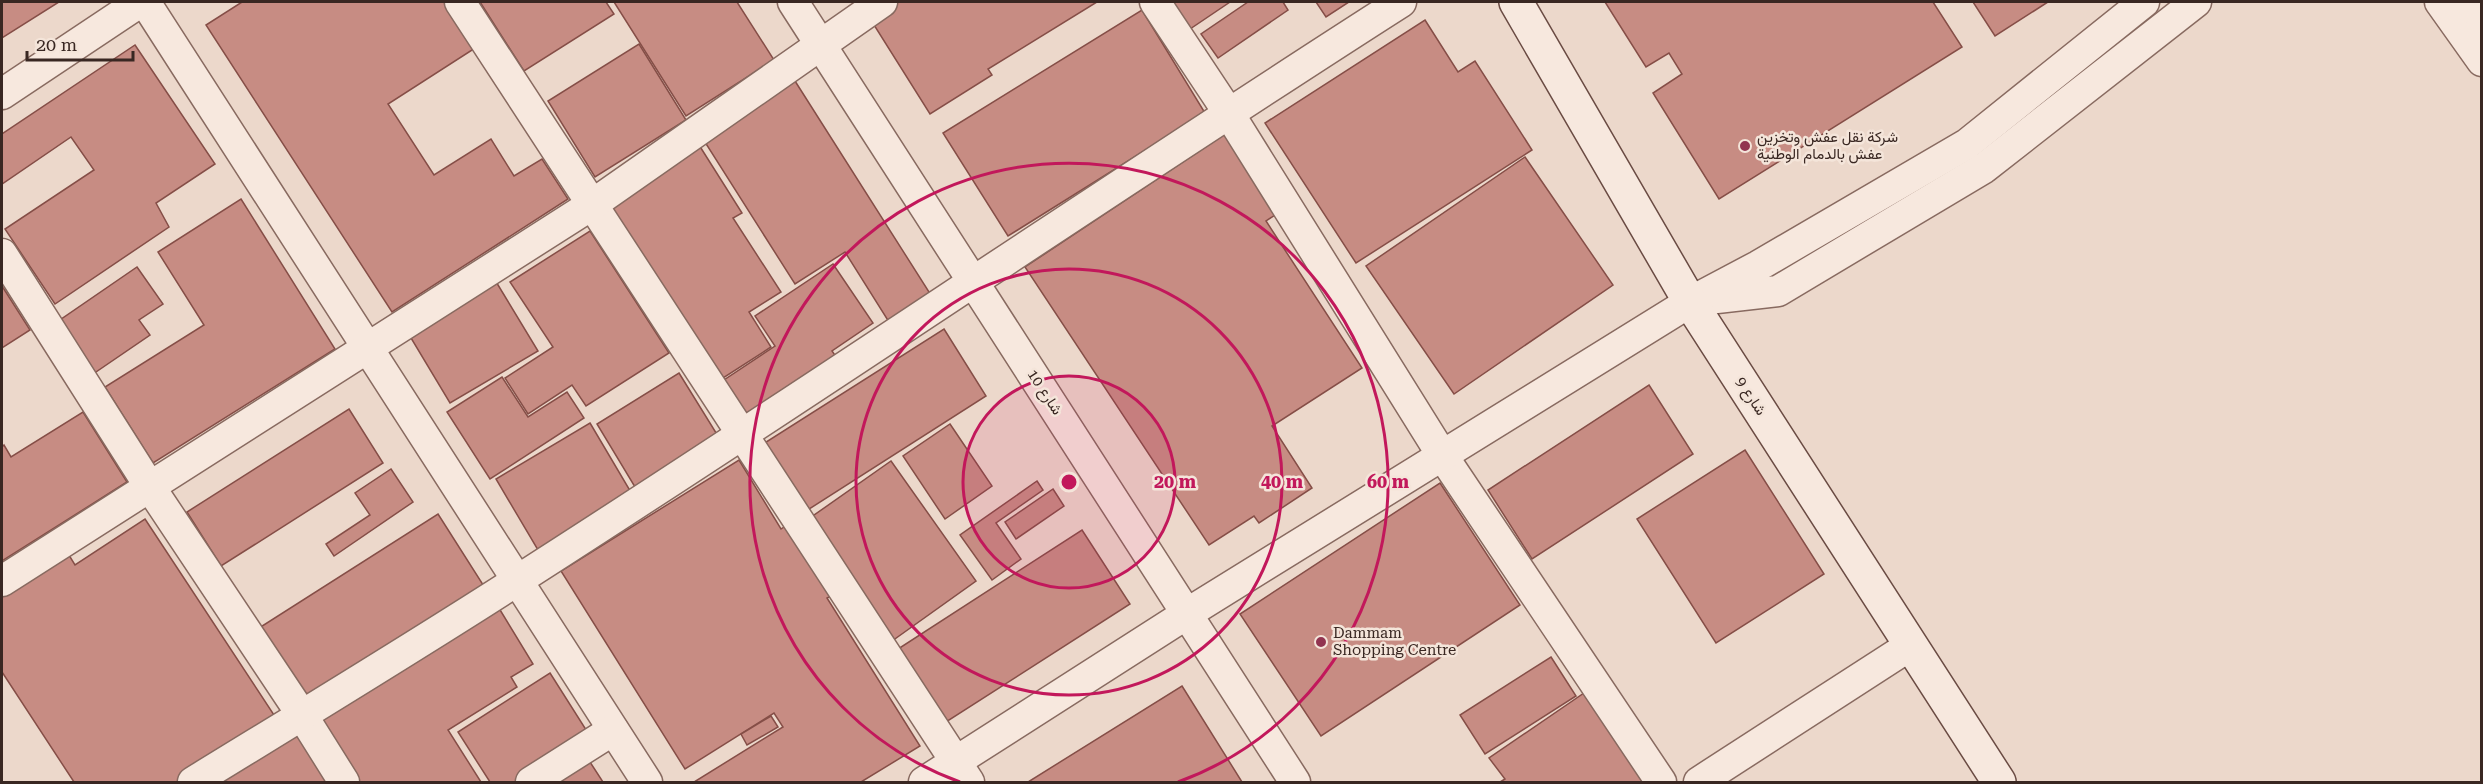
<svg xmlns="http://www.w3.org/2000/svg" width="2483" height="784" viewBox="0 0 2483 784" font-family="'Roboto Serif',Vazirmatn,serif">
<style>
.building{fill:#c78c83;stroke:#854e47;stroke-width:1.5}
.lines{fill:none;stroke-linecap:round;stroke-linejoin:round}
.street-casing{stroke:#886a60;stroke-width:33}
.secondary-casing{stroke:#6a4b43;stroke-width:36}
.street{stroke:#f7e8de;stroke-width:30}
.secondary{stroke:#f7e8de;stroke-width:33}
.ring{fill:none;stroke:#c2185b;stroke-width:3}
.poi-dot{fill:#923450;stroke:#f4e5da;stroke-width:2}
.labels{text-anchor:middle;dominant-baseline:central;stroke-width:5;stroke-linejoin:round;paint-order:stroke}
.poi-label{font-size:15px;fill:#392722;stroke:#f4e5da;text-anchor:start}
.street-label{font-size:15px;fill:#392722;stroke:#f4e5da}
.centre{fill:#c2185b;stroke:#f4e5da;stroke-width:3}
.ring-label{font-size:18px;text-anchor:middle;font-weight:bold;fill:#c2185b;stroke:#f4e5da;stroke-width:5;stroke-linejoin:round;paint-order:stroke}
</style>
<rect width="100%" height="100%" fill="#ecd8cb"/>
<g class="building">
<path d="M2,2H59L2,38Z"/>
<path d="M242,2H456L483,43L388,104L434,175L491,139L514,176L542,159L568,199L392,312L206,25Z"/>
<path d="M480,2H606L614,14L524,71Z"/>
<path d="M614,2H737L774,60L686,116Z"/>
<path d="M894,2H1097L988,69L992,75L930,114L869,17Z"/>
<path d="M1171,2H1230L1190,29Z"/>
<path d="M1248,2H1283L1288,10L1218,58L1201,34Z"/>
<path d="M1316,2H1349L1326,17Z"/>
<path d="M1605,2H1933L1962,47L1719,199L1653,93L1682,74L1669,53L1646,67Z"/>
<path d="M1973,2H2048L1995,36Z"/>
<path d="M1142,10L1205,113L1008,236L943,133Z"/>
<path d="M1425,20L1458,72L1475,61L1532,150L1356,263L1265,123Z"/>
<path d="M639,44L686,120L595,177L548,101Z"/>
<path d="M135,45L215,164L156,203L169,227L55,304L5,229L94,170L71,137L2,184V134Z"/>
<path d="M795,81L936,303L894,330L845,252L795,284L703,139Z"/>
<path d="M1231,130L1284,209L1266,221L1362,368L1272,426L1312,488L1259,523L1254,516L1209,545L1025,267Z"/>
<path d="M699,145L742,213L733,218L781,292L749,312L771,347L720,380L607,203Z"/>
<path d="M1525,157L1613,285L1454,394L1366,266Z"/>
<path d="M241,199L335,349L153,463L105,387L204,325L158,252Z"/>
<path d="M590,231L669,353L586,406L572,385L528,414L505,378L553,347L510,282Z"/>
<path d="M833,264L873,323L832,351L839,361L748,422L721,382L775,346L755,316Z"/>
<path d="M137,267L163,304L139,320L150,335L93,374L57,322Z"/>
<path d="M495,280L538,351L450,403L408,333Z"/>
<path d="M2,286L30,330L2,348Z"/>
<path d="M944,329L986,396L806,511L763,444Z"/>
<path d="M679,373L718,436L635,487L597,424Z"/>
<path d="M502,377L528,417L567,392L584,418L490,479L447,412Z"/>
<path d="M1649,385L1693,454L1532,559L1488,490Z"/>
<path d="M349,409L383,463L221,566L187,512Z"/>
<path d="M83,412L127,482L2,561V447L4,445L11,457Z"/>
<path d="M590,423L632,494L538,550L496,479Z"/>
<path d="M950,424L992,486L945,519L903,456Z"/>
<path d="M1745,450L1824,574L1716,643L1637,519Z"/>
<path d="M739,460L781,529L787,525L831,596L827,598L920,746L861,782H694L783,727L774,713L685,769L561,571Z"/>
<path d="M891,461L976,581L892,641L807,520Z"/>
<path d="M391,469L413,502L334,556L326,544L370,515L355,493Z"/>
<path d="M1037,481L1043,490L996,523L1021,559L992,580L960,535Z"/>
<path d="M1440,483L1520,605L1321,736L1240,614Z"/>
<path d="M1053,489L1064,506L1016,539L1005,522Z"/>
<path d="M438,514L487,591L309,705L259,628Z"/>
<path d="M145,519L276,718L178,782H74L2,672V589L64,547L75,565Z"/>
<path d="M1082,530L1130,604L946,722L898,649Z"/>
<path d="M494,600L533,664L511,677L517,687L448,730L481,782H355L312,712Z"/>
<path d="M1551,657L1576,696L1485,754L1460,715Z"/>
<path d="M550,673L590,736L516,782H490L458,732Z"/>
<path d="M1182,686L1242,782H1028Z"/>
<path d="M1584,693L1643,782H1500L1505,779L1489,758Z"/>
<path d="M771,716L778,727L747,745L741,734Z"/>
<path d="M298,733L330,782H220Z"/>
<path d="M590,762L603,782H557Z"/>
</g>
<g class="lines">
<defs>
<g id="street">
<path d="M145,2L647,782"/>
<path d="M460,2L969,782"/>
<path d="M793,2L1295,782"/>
<path d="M1155,2L1228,112L1442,455L1661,782"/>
<path d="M2440,2L2482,61"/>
<path d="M2471,2L2482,19"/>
<path d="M2,94L140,2"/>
<path d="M2,254L150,487L302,715L344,782"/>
<path d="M1708,299L1778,291L1984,168L2196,2"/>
<path d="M2,581L593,204L882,2"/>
<path d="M193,782C302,715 411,649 518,580C815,390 1105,191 1401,2"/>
<path d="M531,782L613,730"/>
<path d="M924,782L1188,613L1690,302L1758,266L1967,144L2144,2"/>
<path d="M1699,782L1911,645"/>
</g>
<path id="secondary" d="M1516,2L1690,302L1999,782"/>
</defs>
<use href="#street" class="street-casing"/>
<use href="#secondary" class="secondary-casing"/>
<use href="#street" class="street"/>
<use href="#secondary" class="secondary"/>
</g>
<circle cx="1069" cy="482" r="106" fill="#c2185b" fill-opacity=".12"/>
<g class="ring">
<circle cx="1069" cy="482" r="106"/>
<circle cx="1069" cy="482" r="213"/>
<path d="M960 782A319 319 0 1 1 1178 782"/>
</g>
<g class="poi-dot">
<circle cx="1745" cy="146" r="6"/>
<circle cx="1321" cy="642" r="6"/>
</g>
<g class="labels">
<g class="poi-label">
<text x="1757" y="137">شركة نقل عفش وتخزين<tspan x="1757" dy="17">عفش بالدمام الوطنية</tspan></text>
<text x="1333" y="633">Dammam<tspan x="1333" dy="17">Shopping Centre</tspan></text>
</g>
<g class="street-label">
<text transform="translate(1045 392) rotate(57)">شارع 10</text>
<text transform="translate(1751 396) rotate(57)">شارع 9</text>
</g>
</g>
<circle cx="1069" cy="482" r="9" class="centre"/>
<g class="ring-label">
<text x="1175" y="488">20 m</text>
<text x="1282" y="488">40 m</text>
<text x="1388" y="488">60 m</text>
</g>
<rect width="2483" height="784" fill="none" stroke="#392722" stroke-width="6"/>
<path d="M27 51v9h106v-9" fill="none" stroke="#392722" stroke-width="3"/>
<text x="36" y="51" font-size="18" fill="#392722" stroke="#f4e5da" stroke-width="4.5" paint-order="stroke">20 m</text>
</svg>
